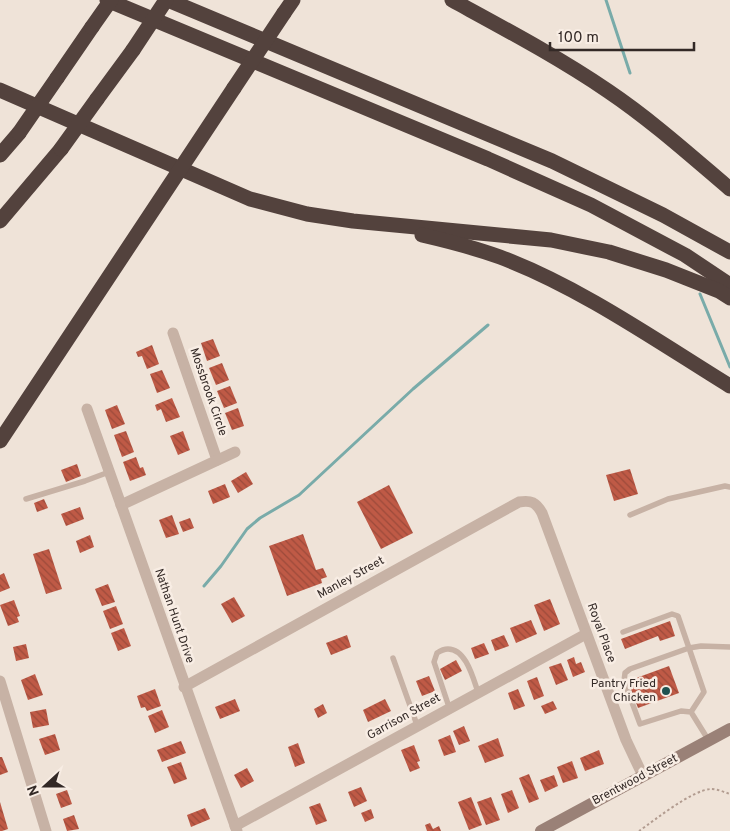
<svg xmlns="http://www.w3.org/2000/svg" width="730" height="831" viewBox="0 0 730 831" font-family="Overpass,sans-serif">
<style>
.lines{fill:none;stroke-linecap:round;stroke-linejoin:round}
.stream{stroke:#79aba9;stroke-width:3}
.building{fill:url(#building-back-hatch)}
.path{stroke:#b29c90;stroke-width:2;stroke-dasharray:2.5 2.5;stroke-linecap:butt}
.lane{stroke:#c7b2a5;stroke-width:5.5}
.street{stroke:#c7b2a5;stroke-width:11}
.secondary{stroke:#9a8177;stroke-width:12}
.highway{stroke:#53423d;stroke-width:15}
.highway-bridge{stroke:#53423d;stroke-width:15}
.poi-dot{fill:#1e5251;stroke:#f8ede4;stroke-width:2}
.labels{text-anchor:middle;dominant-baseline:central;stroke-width:5;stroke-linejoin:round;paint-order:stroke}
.street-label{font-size:12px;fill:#332926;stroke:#f8ede4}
.poi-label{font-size:12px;fill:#332926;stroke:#f8ede4;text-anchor:end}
</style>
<defs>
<pattern id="building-back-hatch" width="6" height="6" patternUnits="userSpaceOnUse" patternTransform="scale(1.25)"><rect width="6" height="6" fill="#bf5a46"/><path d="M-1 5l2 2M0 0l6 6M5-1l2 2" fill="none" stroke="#9c4a3a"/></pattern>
</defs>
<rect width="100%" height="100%" fill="#efe3d8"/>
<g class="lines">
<g class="stream">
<path d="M606,0L630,73"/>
<path d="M700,294L730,367"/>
<path d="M204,586L221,566L247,529L260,518L299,495L413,389L488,325"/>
</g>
</g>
<g class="building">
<path d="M213,339L220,356L207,361L201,343Z"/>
<path d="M152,345L159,364L147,369L142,356L138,357L136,352Z"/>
<path d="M222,363L229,380L216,385L209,368Z"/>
<path d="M162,370L170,388L157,393L150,374Z"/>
<path d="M230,386L237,403L224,408L217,391Z"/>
<path d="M172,398L180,417L166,422L161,409L157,411L155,405Z"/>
<path d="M117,405L125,424L112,429L105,410Z"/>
<path d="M238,408L244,426L232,430L225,413Z"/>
<path d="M126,431L134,452L122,457L114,435Z"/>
<path d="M183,431L190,450L178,455L170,436Z"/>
<path d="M136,457L140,468L143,467L146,475L130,481L123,462Z"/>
<path d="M77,464L81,476L66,482L61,470Z"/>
<path d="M630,469L638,494L614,501L606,475Z"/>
<path d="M246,472L253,484L238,493L231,481Z"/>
<path d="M225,484L230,497L213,504L208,491Z"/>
<path d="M389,485L413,533L381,549L357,502Z"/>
<path d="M44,499L48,508L37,512L34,503Z"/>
<path d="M80,507L84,519L66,526L61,514Z"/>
<path d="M172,515L179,534L166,538L159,520Z"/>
<path d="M190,518L194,528L183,532L179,522Z"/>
<path d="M303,534L316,570L323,568L327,577L321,579L322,583L287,596L269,546Z"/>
<path d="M90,535L94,547L80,553L76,541Z"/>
<path d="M49,549L62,589L46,594L33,554Z"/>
<path d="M4,573L10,588L0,592V575Z"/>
<path d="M108,584L115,602L102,606L95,589Z"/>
<path d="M234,597L245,616L232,623L221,604Z"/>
<path d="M550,599L560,624L544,631L534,605Z"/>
<path d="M14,600L20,616L17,617L19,622L8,626L0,605Z"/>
<path d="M116,606L123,624L110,629L103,611Z"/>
<path d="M531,620L537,634L516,643L510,628Z"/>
<path d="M670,621L675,636L660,641L658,636L625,649L621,639Z"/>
<path d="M124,628L131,646L118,651L111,633Z"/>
<path d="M347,635L351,647L331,655L326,643Z"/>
<path d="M504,635L509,646L495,651L491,640Z"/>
<path d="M484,643L489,654L475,659L471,648Z"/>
<path d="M26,644L29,658L16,661L13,647Z"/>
<path d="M574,657L576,664L581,662L585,672L573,677L567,660Z"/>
<path d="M456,660L462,671L445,680L440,669Z"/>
<path d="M561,663L568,680L556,685L549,667Z"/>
<path d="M669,666L679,693L638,708L628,681Z"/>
<path d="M35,674L43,695L28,700L21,680Z"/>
<path d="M429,676L435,691L422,696L416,681Z"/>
<path d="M537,677L544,696L534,700L527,681Z"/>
<path d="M155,689L161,706L147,711L145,707L141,708L137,696Z"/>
<path d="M518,689L525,706L514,710L508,693Z"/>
<path d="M235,699L240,711L220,719L215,707Z"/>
<path d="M385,699L391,711L368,722L363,710Z"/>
<path d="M553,701L557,709L545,714L541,706Z"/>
<path d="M323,704L327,713L318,718L314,709Z"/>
<path d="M46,709L49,725L33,728L30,712Z"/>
<path d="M162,710L169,727L155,733L148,716Z"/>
<path d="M464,726L470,741L459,745L453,731Z"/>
<path d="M55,734L60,750L45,755L39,739Z"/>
<path d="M450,735L456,752L444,756L438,740Z"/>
<path d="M498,738L504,756L485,763L478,746Z"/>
<path d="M181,741L186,753L162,762L157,750Z"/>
<path d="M298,743L305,763L295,767L288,747Z"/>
<path d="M414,745L420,761L417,762L420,768L410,772L401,750Z"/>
<path d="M599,750L604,764L585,771L580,758Z"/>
<path d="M0,757H2L8,772L0,775Z"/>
<path d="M572,761L578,778L563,783L557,767Z"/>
<path d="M181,762L187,779L174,784L167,767Z"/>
<path d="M247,768L254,781L241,788L234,775Z"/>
<path d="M529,774L539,799L529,803L519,778Z"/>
<path d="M554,775L558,786L545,792L540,780Z"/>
<path d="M361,787L367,801L354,807L348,792Z"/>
<path d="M67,790L72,804L61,808L56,794Z"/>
<path d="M512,790L519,808L508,813L501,794Z"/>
<path d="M471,797L482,825L469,830L458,802Z"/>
<path d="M491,797L500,820L486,825L477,802Z"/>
<path d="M0,802L8,829L2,831H0Z"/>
<path d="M320,803L327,821L316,825L309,807Z"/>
<path d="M205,808L210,819L191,827L187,815Z"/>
<path d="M371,809L374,818L365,822L361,813Z"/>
<path d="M74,815L79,829L67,831L63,819Z"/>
<path d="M430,823L433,829L439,826L441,831H427L425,825Z"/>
</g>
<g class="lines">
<path class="path" d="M639,831C655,820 692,790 711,789C717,789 724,792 730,794"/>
<g class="lane">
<path d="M26,499L85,481L109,472"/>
<path d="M630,515L668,499L725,486L730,487"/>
<path d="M623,632L672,614L678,616L689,648L701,646L730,647"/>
<path d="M393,658L417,725"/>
<path d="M449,707L434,662L437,653C440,651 444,649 448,649C466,649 473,678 478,692"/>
<path d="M691,712L704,692L689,648L630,669L625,673L624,681L640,724L681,711L691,712L709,741"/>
</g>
<g class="street">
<path d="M173,333L217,460"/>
<path d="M87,409L237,831"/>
<path d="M121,505L235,452"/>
<path d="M0,681L46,831"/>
<path d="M184,687L519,502C531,500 536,502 542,513L626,740L643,776"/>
<path d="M235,826L586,634"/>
</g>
<path class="secondary" d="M541,831L730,729"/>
<g class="highway">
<path d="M107,0L488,159L591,205L685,255L730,285"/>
<path d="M168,0L552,161L663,215L730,252"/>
<path d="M452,0C505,29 558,57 608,91C651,120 690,155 730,189"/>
<path d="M284,13L293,0"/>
<path d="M57,78L92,27"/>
<path d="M0,90L250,199L307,214L353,221L551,240L609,252L666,270L719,291L730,298"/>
<path d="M97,99L133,50"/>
<path d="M0,155L19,133"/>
<path d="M0,221L61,149"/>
<path d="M422,235C448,241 475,248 500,257C580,287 657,341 730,386"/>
<path d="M0,441L234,88"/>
</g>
<g class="highway-bridge">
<path d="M92,27L111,0"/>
<path d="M133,50L166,0"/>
<path d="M234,88L284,13"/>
<path d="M19,133L57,78"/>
<path d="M61,149L97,99"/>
</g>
</g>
<circle class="poi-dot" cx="666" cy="691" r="5"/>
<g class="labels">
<g class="street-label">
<text transform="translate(208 392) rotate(71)">Mossbrook Circle</text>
<text transform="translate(351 578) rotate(-29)">Manley Street</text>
<text transform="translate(174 616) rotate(71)">Nathan Hunt Drive</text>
<text transform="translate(601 633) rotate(70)">Royal Place</text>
<text transform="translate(404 717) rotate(-29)">Garrison Street</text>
<text transform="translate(635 780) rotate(-28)">Brentwood Street</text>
</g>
<g class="poi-label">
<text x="656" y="684">Pantry Fried<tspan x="656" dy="14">Chicken</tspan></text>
</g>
</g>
<g transform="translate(45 786) rotate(249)" stroke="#f8ede4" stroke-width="4" paint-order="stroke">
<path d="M0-4L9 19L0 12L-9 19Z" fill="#332926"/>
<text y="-8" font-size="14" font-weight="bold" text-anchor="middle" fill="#332926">N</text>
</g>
<path d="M550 42v8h144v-8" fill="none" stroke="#332926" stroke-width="2.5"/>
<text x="558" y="42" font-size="15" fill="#332926" stroke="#f8ede4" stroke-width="4" paint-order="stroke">100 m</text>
</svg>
